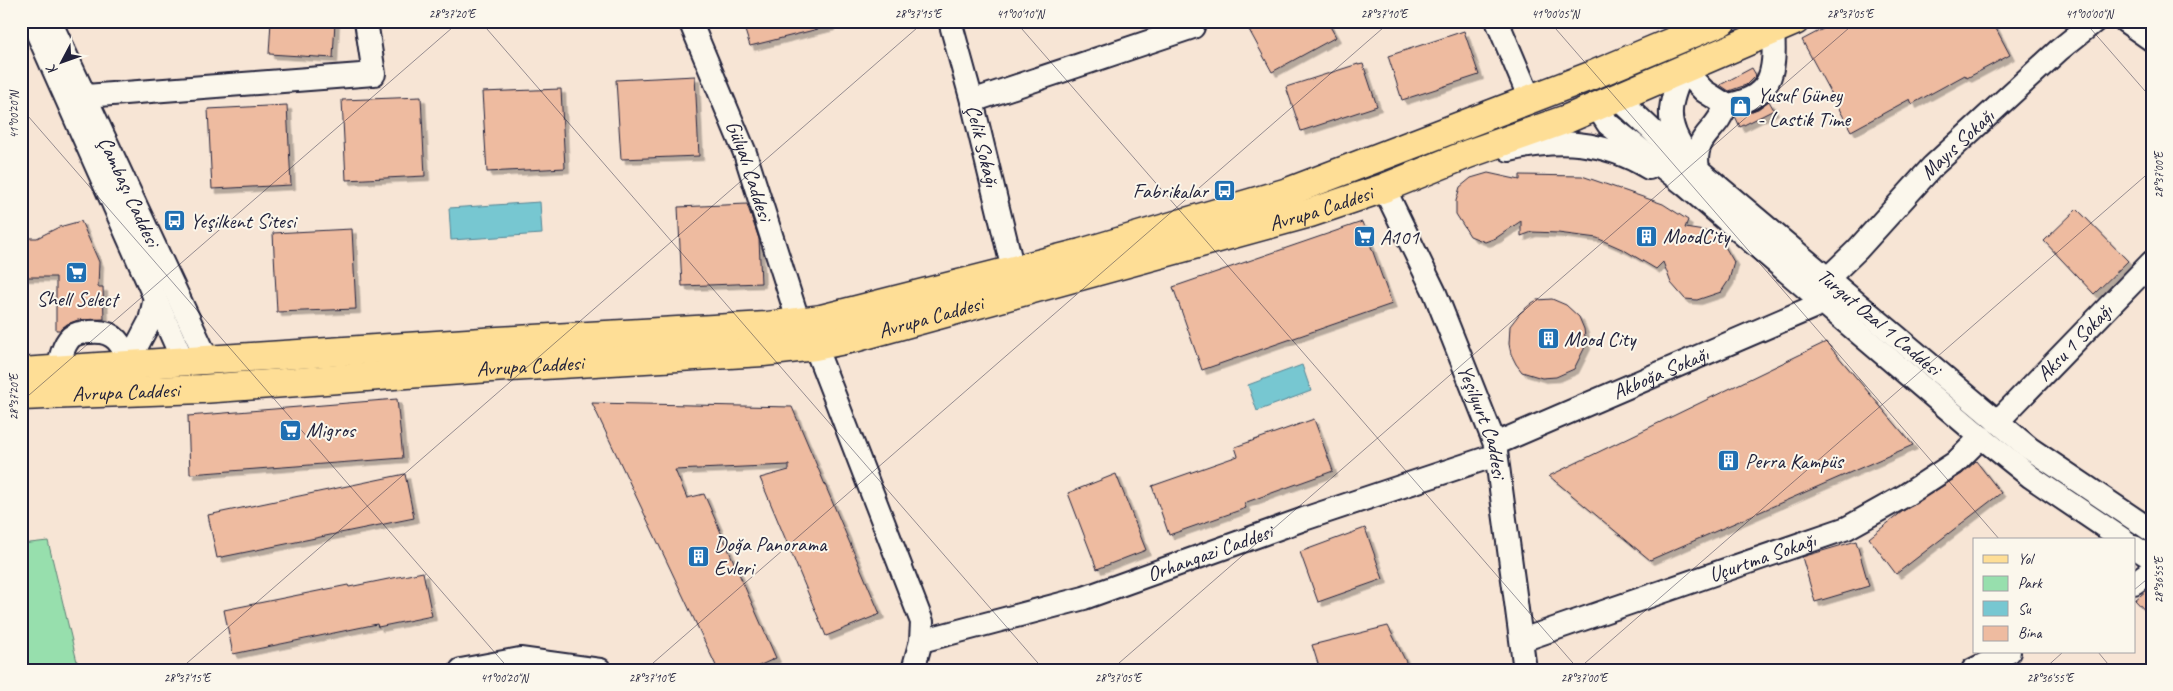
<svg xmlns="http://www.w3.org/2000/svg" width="2173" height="691" viewBox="0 0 2173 691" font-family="Caveat,sans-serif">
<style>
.green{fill:#97dfad;stroke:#5c8074}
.water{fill:#77c7d1;stroke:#558595}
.building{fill:#eebba0;stroke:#22223b;filter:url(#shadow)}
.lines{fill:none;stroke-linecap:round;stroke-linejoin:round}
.minor-casing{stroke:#22223b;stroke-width:26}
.major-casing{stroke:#22223b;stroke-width:31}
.minor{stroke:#fbf7ec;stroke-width:22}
.major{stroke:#fede96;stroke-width:28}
.ticks{fill:none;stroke:#22223b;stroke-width:1;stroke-opacity:0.45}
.labels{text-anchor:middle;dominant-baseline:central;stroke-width:4;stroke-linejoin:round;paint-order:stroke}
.poi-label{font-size:21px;fill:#22223b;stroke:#fbf7ec;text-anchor:start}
.street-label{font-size:21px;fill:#22223b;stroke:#fbf7ec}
.neatline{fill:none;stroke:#22223b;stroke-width:2}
.ticks-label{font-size:12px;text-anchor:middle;fill:#22223b}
</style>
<defs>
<filter id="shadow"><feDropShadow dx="4.5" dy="4.5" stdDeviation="0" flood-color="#0004"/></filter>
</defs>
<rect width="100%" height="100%" fill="#f7e5d5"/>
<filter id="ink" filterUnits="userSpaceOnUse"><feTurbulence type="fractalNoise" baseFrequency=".02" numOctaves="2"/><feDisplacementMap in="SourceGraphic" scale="10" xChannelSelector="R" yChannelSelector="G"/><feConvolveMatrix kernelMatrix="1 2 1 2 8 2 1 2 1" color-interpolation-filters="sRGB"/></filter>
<g filter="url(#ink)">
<path class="green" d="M48,541L79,670H21V544Z"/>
<g class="water">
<path d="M540,202L542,234L451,240L449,208Z"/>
<path d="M1302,365L1311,391L1257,411L1248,385Z"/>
</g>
<g class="building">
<path d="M271,21H335L333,58L269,54Z"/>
<path d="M742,21H830V26L750,46Z"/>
<path d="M1255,21H1327L1336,37L1272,72L1247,26Z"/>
<path d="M1838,21H1992L2010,55L1967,78L1965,75L1912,104L1910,99L1851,131L1802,40Z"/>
<path d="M1464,31L1479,75L1402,100L1388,56Z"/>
<path d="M1358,64V65L1363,64L1377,106L1301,131L1286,87Z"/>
<path d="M1752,68L1756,75L1746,85L1729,91L1720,85Z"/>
<path d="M695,76L699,156L621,159L616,80Z"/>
<path d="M561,89L565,168L487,172L482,92Z"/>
<path d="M421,97L425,176L346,180L342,100Z"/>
<path d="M1769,101L1774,110L1740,127L1735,116L1758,109Z"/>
<path d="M287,105L291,185L212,189L208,109Z"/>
<path d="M1488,173L1520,180V175L1582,176L1663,204L1688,220L1685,228L1717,233L1734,262L1729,280L1721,292L1697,300L1685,299L1671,283L1663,262L1656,269L1624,250L1597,238L1558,233L1532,232L1521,236V221L1496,238L1485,242L1470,236L1456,214V201L1460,187L1471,178Z"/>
<path d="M747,204L759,239L761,283L682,286L678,207Z"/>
<path d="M2077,209L2128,261L2094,294L2044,241Z"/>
<path d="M81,221L99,262L98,287H103L104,319L78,320L67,324L60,330H56V277H21V238H37L59,227Z"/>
<path d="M1362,222L1392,304L1202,370L1173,287Z"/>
<path d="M352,229L356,309L277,312L273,233Z"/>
<path d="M1552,299L1566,305L1579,317L1584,329L1586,345L1574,369L1556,377L1542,378L1522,372L1516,364L1511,354L1509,344L1510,326L1520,313L1532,303L1537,300Z"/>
<path d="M1826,342L1913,445L1650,560L1549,476Z"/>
<path d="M397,399L403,458L190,474L188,416Z"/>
<path d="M592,403L792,407L880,614L826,636L760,478L789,470V465L675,470L687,498L704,494L776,658L750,670H718Z"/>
<path d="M1314,419L1333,471L1244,503L1246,508L1169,535L1152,486L1238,456L1235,447Z"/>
<path d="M1976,461L2001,493L1896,574L1869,538L1903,511L1962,474Z"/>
<path d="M405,474L414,518L217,558L208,515Z"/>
<path d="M1116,474L1146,550L1097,569L1068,493Z"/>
<path d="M1365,528L1383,579L1318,602L1300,552Z"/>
<path d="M1856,541L1869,586L1815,602L1802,557Z"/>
<path d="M423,572L432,616L378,627L377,624L233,654L224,610L348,585L349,587Z"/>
<path d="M2152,586V618L2135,600Z"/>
<path d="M1388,626L1410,670H1320L1312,645Z"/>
</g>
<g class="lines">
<defs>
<g id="minor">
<path d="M32,21L184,363"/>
<path id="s1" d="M50,21L208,361"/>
<path id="s2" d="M690,21L745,153L799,323"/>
<path id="s3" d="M950,21L972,101L1013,270"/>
<path d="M1497,21L1530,99"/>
<path d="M2125,21L2152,40"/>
<path d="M86,96L374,74L366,21"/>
<path id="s4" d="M1618,98L1657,135L2029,448L2152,531"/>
<path d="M972,101L1193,27"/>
<path d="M1597,107L1608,124L1684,184L1981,437L2031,477L2124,540"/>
<path d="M1509,150C1559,138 1604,141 1649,168"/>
<path d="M1687,154C1664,123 1668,103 1684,70L1704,91L1726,105C1772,99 1776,72 1773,31"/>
<path d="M1698,169C1692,135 1717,133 1726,105"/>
<path id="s5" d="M1384,188L1435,293L1495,444L1525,670"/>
<path id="s6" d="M1828,278L1857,250L1933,166L2059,50L2095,21"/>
<path d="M815,346L922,622L921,641L913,670"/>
<path d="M130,366L131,357L150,321L155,298"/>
<path d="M58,370C60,359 63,345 71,337C76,333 84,332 90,332C115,329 123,345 130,366"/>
<path id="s7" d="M1997,422L2152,262"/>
<path id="s8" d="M1495,444L1825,302"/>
<path d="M2134,547L2152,558"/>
<path d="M2134,583L2152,570"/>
<path id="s9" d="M1522,640L1847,528L1906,495L1955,463L1981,437"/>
<path id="s10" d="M921,641L1084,598L1304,519L1496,455"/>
<path d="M461,670L520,659L600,670"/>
<path d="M1973,670L2009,652"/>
</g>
<g id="major">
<path d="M21,372L498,341L767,326L821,319L1081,253L1288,192L1593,75L1722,21"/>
<path id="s11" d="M21,396L202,389L475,369L763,352L815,346L854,338L1310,213L1384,188L1468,154L1567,119L1795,21"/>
</g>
</defs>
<use href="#minor" class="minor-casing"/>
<use href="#major" class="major-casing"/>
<use href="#minor" class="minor"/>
<use href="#major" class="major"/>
</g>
</g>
<path class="ticks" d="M480,21L1044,670M1015,21L1579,670M1549,21L2000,540M2084,21L2152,99M21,108L510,670M21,402L460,21M2134,590L2152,575M2098,652L2113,670M179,670L925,21M645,670L1391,21M1111,670L1857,21M1577,670L2152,170M2043,670L2063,652"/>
<defs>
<symbol id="shop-square" viewBox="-11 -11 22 22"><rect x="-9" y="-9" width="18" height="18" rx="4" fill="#1f6fb2" stroke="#fbf7ec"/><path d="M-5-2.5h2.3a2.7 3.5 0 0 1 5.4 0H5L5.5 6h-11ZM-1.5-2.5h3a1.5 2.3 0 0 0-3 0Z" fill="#fff"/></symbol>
<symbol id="bus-square" viewBox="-11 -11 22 22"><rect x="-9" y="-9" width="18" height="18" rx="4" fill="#1f6fb2" stroke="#fbf7ec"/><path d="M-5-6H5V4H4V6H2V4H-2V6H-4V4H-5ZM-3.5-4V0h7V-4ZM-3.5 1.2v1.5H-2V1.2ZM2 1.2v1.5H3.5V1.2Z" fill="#fff"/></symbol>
<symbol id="building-square" viewBox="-11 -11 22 22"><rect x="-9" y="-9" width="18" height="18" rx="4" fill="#1f6fb2" stroke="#fbf7ec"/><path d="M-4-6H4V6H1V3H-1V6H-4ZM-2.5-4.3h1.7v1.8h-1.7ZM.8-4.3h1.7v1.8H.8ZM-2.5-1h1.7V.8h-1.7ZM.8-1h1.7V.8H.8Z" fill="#fff"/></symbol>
<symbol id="supermarket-square" viewBox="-11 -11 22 22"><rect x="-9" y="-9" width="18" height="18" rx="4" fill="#1f6fb2" stroke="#fbf7ec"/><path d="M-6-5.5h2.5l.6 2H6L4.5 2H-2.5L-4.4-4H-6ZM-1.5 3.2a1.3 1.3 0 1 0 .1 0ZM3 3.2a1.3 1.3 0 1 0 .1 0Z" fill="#fff"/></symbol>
</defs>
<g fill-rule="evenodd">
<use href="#shop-square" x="1728" y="94" width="25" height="25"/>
<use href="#bus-square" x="1212" y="178" width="25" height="25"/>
<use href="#bus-square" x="162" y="208" width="25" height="25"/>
<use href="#building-square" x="1634" y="224" width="25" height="25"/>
<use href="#supermarket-square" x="1352" y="224" width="25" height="25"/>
<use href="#supermarket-square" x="64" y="260" width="25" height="25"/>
<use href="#building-square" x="1536" y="326" width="25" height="25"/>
<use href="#supermarket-square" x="278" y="418" width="25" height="25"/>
<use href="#building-square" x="1716" y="448" width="25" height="25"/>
<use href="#building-square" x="686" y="544" width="25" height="25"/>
</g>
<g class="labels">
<g class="poi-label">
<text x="1757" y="95">Yusuf Güney<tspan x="1757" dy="24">- Lastik Time</tspan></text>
<text x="1208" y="191" text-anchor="end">Fabrikalar</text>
<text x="190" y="221">Yeşilkent Sitesi</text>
<text x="1663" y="236">MoodCity</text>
<text x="1380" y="237">A101</text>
<text x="77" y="299" text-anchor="middle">Shell Select</text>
<text x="1564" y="339">Mood City</text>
<text x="306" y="430">Migros</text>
<text x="1745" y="461">Perra Kampüs</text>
<text x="714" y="544">Doğa Panorama<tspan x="714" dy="24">Evleri</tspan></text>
</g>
<g class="street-label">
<text stroke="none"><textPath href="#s3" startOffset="129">Çelik Sokağı</textPath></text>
<text stroke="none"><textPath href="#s6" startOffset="186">Mayıs Sokağı</textPath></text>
<text stroke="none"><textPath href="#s2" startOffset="161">Gülyalı Caddesi</textPath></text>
<text stroke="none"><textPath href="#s1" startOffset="188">Çambaşı Caddesi</textPath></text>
<text stroke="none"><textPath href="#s11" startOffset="1320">Avrupa Caddesi</textPath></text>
<text stroke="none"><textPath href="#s11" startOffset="915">Avrupa Caddesi</textPath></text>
<text stroke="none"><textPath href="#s4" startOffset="344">Turgut Özal 1 Caddesi</textPath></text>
<text stroke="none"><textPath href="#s7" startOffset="111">Aksu 1 Sokağı</textPath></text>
<text stroke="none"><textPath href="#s11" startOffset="510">Avrupa Caddesi</textPath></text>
<text stroke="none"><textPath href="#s8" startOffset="180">Akboğa Sokağı</textPath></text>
<text stroke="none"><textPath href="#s11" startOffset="105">Avrupa Caddesi</textPath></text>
<text stroke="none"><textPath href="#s5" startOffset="254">Yeşilyurt Caddesi</textPath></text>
<text stroke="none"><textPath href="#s10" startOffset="302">Orhangazi Caddesi</textPath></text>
<text stroke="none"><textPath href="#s9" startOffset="254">Uçurtma Sokağı</textPath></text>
</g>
</g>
<rect width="2173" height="691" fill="none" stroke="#fbf7ec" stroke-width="55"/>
<rect x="1973" y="538" width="162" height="115" fill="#fbf7ec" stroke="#a4a2a5"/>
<rect x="1983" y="555" width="25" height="8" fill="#fede96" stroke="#a4a2a5"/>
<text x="2018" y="564" font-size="15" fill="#22223b">Yol</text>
<rect x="1983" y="576" width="25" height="15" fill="#97dfad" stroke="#a4a2a5"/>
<text x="2018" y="588" font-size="15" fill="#22223b">Park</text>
<rect x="1983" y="601" width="25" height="15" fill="#77c7d1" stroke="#a4a2a5"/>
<text x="2018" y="614" font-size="15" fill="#22223b">Su</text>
<rect x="1983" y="626" width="25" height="15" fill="#eebba0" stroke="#a4a2a5"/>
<text x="2018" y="638" font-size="15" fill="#22223b">Bina</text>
<g transform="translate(62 62) rotate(229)" stroke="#fbf7ec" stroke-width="4" paint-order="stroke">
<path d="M0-4L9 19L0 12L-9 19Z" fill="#22223b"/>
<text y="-8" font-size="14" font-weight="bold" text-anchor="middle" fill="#22223b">K</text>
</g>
<rect x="28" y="28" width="2118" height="636" class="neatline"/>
<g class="ticks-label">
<text x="452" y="18">28°37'20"E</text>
<text x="918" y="18">28°37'15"E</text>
<text x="1020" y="18">41°00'10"N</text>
<text x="1384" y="18">28°37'10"E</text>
<text x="1555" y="18">41°00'05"N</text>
<text x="1850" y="18">28°37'05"E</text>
<text x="2089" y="18">41°00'00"N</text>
<text transform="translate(14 115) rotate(-90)" y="4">41°00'20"N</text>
<text transform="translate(2159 175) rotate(-90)" y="4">28°37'00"E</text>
<text transform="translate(14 397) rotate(-90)" y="4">28°37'20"E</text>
<text transform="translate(2159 580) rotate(-90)" y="4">28°36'55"E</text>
<text x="187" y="682">28°37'15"E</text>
<text x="504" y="682">41°00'20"N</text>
<text x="652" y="682">28°37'10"E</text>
<text x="1118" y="682">28°37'05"E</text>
<text x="1584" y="682">28°37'00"E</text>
<text x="2050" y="682">28°36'55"E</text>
</g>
</svg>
